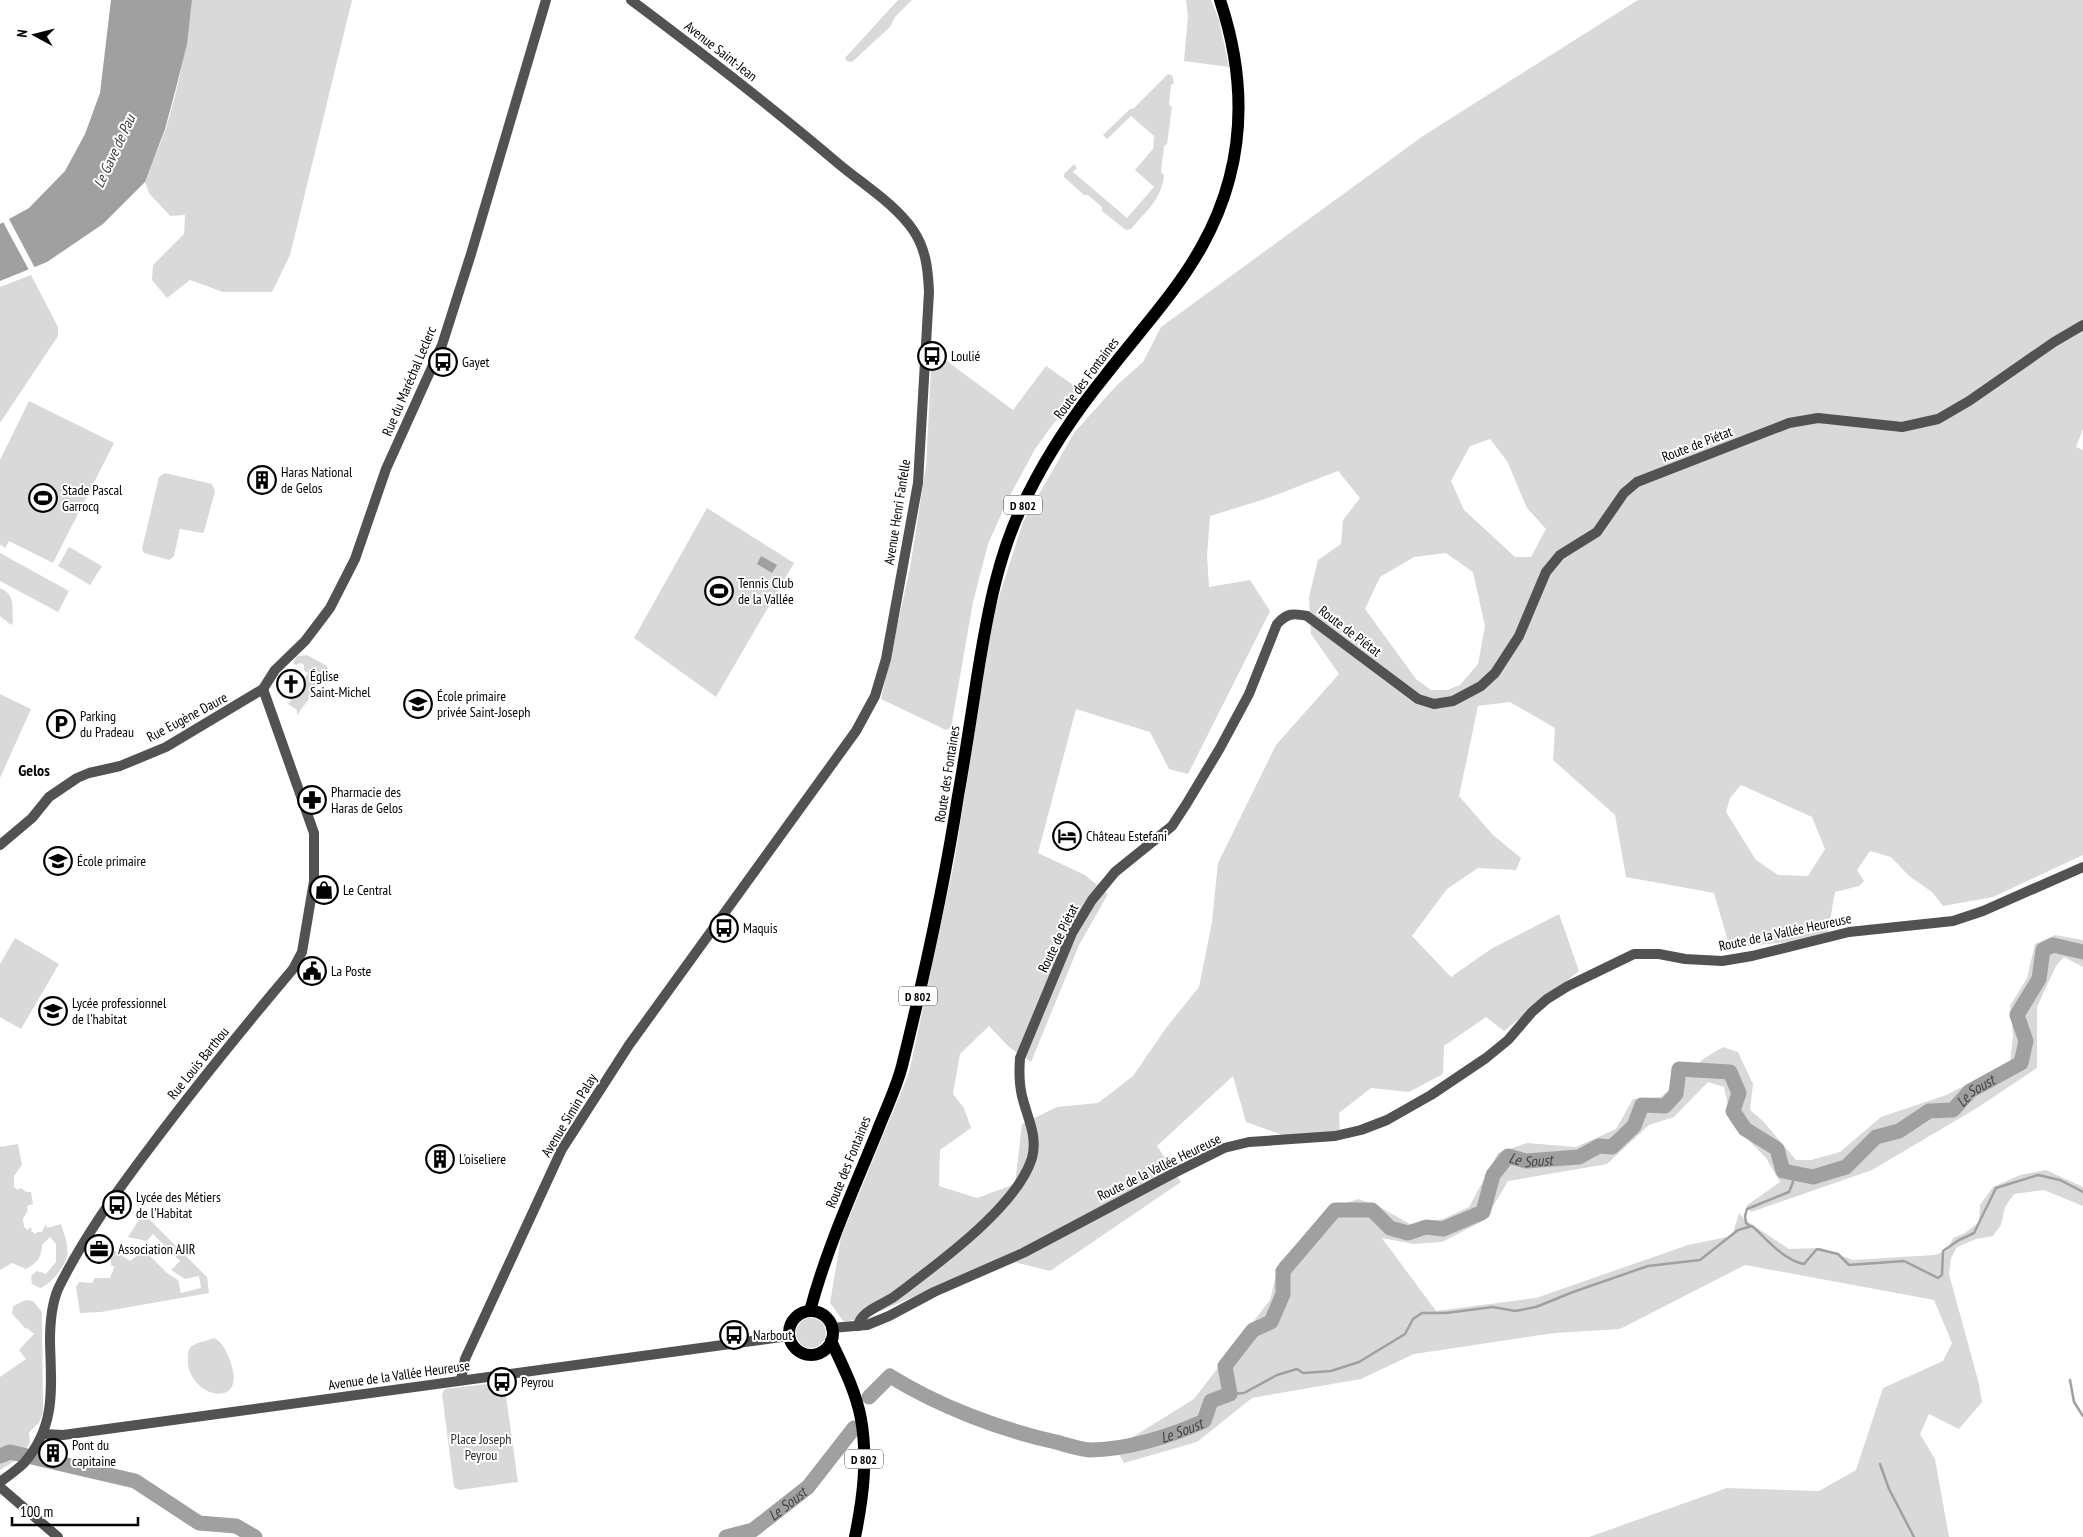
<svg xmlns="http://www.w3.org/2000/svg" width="2083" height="1537" viewBox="0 0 2083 1537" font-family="'PT Sans Narrow',sans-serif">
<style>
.green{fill:#d9d9d9;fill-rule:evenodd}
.water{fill:#a0a0a0}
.pier{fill:#fff}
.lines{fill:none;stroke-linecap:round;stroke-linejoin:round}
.stream{stroke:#a0a0a0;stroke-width:2.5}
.river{stroke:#a0a0a0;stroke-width:15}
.tertiary{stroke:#525252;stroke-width:10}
.primary{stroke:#000;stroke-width:12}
.labels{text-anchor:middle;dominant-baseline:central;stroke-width:4;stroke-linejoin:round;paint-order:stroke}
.shield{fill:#fff;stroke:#4c4c4c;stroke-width:1}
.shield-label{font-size:12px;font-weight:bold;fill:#000}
.street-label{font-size:14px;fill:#000;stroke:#fff}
.poi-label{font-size:14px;fill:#000;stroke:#fff;text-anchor:start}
.park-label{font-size:14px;fill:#303030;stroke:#fff}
.water-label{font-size:15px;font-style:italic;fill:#414141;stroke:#fff}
.quarter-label{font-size:16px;font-weight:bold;fill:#000;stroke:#fff}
</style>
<rect width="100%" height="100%" fill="#fff"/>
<g class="green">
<path d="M192,0H352L290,255L272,292H223L190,280L167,298L152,280L153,265L184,234L185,215L170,216L149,193L145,182C151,164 160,146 166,128C179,87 187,43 192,0Z"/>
<path d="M898,0H912L895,17L890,27L852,62L847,61L845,58Z"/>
<path d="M1186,0H1211L1219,20L1229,67L1184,61L1188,16Z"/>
<path d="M1638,0H2083V429L2076,447L2083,450V855L1993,897L1943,906L1932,892L1909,876L1891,857L1870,851L1857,870L1864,881L1859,886L1835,892L1827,938L1730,948L1714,893L1626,877L1615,815L1553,760L1555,728L1510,702L1478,706L1459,796L1493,835L1521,858L1516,870L1478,868L1447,889L1412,936L1451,977L1491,949L1559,914L1579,971L1504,1031L1486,1017L1444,1046L1443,1074L1409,1092L1371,1088L1339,1113L1340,1131L1285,1136L1246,1122L1233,1076L1157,1146L1181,1182L1050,1271L1002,1259L864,1318L844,1322L830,1303L841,1237L909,1073L954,863L993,615L1023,522L1074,433L1116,386L1143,362L1161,327L1423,136ZM1490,439L1507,461L1527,508L1546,529L1531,557H1515L1464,510L1451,481L1470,446ZM1338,471L1360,498L1343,520L1341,544L1318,560L1309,597L1311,634L1339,674L1276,745L1218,863L1212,922L1199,987L1166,1028L1133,1076L1098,1103L1057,1107L1022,1124L1015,1184L977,1198L939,1186L940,1150L971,1128L964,1108L953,1094L960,1054L989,1026L1009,1047L1031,1062L1079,945L1108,894L1085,875L1038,853L1076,709L1150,732L1169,769L1188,774L1270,611L1250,580L1209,587L1207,556L1210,516L1268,498ZM1446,553L1473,572L1485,626L1478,664L1460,685L1447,690H1431L1416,679L1365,609L1380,577L1414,557ZM1741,785L1812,817L1825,849L1808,876L1778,875L1756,860L1726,812L1730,798Z"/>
<path d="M1168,74L1172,75L1174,83L1171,85L1169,104L1172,107L1167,144L1164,146L1161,172L1164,175C1162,199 1146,211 1131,229L1126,230L1102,211V207L1088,195H1084L1064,177V174L1074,164L1077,168L1073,172L1127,218L1154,187L1135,170L1153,149L1154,136L1131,116L1107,139L1103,135L1130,109H1133Z"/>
<path d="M31,275L58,327V336L0,423V287Z"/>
<path d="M932,350L1013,410L1046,366L1079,389L1035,449L1008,499L988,544L973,602L951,728L946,730L881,699L910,568L926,466Z"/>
<path d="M29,401L114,443L53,563L9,541L5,548L0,544V460Z"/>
<path d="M165,473L212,484L215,491L204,532L203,533L180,529L174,556L169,560L144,553L142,549L159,477Z"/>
<path d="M707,508L794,563L716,697L634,638Z"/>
<path d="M69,547L102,566L90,585L58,566Z"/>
<path d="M0,553L69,591L58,612L0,581Z"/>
<path d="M0,588C16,595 12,607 13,623L11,625L0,616Z"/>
<path d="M307,655L327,666L328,673L297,715V710L288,704L308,673L304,670V665L301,663L296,665L293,663L297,656Z"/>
<path d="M0,694L31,709L0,778Z"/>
<path d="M2055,935L2083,940V967L2064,957L2056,966L2037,1007V1068L1977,1108L1872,1170L1751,1212L1746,1206L1780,1182L1766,1158L1732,1123L1724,1087L1708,1082L1674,1117L1649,1125L1607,1164L1508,1181L1485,1220L1442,1242L1414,1244L1382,1238L1436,1311L1536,1298L1688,1245L1732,1236L1739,1213L1745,1220L1789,1249L1821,1248L1853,1260L1934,1255L1947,1251L1953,1238L1965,1233L1979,1222L1980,1205L1993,1187L2020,1175L2046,1170L2083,1187V1206L2044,1190L2014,1194L2005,1207L2001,1225L1993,1236L1976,1239L1957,1247L1951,1258L1949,1274L1979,1384L1982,1402L1959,1429L1929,1414L1920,1434L1935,1459L1949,1537H1589L1727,1488L1819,1491L1856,1470L1883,1388L1943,1361L1952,1343L1934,1300L1745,1265L1620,1329L1555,1333L1414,1354L1361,1379L1252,1398L1197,1442L1124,1463L1115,1448L1194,1399L1270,1300L1279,1263L1330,1208L1358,1199L1378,1206L1410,1224L1443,1219L1469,1207L1498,1153L1527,1143L1576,1147L1616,1129L1633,1099L1661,1097L1703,1059L1723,1047L1738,1052L1753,1084L1750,1110L1764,1122L1796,1160H1811L1840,1152L1881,1117L1946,1095L2010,1063L2013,1036L2010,1006L2027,978L2035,944Z"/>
<path d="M15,938L59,964L21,1029L0,1017V964Z"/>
<path d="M18,1144L22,1165L14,1176V1187L18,1190L20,1188L27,1192H31L33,1204L27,1206L28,1210L23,1219L24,1227L28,1230L30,1227L32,1229L31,1231L36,1234L37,1232H42L46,1224L47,1228L61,1224C64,1233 69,1246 67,1256C65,1267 50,1285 40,1288L32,1284L31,1276L37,1271L46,1274L56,1262V1244L50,1237L42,1245C41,1259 38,1262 26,1269L12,1263L0,1270V1147Z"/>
<path d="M143,1213L207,1277L209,1293L101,1312L80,1313L76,1287L79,1282L92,1283L95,1278H110C111,1274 114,1270 114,1266H111V1259H92L99,1244H105L130,1261L141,1253H147L167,1273L178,1280L181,1293L201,1288L199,1276L185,1279L171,1270L180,1261L153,1234L147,1241L128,1237Z"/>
<path d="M26,1300L33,1301L42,1312L43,1412L39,1423L29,1432L30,1442L21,1457L0,1470V1377L26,1359L19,1350L34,1334L27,1328L26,1329L12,1314L13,1306Z"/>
<circle cx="811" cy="1333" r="15"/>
<path d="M214,1338C224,1343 229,1356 232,1367C245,1410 185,1397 188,1357C188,1354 188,1349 192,1346C197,1342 207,1341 214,1338Z"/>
<path d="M504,1382L518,1482L459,1490L454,1487L442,1394L445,1389Z"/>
</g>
<g class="water">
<path d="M111,0H192L187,44L176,88L165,129L145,182L103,224L47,262L0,281V224L29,208L65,171L85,134L100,93Z"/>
<path d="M761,556L777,565L772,573L757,564Z"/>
</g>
<path class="pier" d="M8,217L36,270L30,272L2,220Z"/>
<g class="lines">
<g class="stream">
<path d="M1750,1226L1746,1223L1745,1216L1747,1209L1789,1192L1793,1182V1173"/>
<path d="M2070,1380L2074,1402L2083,1416"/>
<path d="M1230,1394L1244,1393L1277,1375L1297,1369L1303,1373L1331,1371L1359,1362L1405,1334L1413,1319L1422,1313H1446L1493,1307L1515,1311L1536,1307L1573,1292L1648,1266L1700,1260L1738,1230L1752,1226C1767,1239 1783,1260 1804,1264L1817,1249L1838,1254L1849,1265L1904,1261L1938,1278L1942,1275L1943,1251L1959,1240L1974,1233L1996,1188L2038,1175L2060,1180L2083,1192"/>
<path d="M1880,1464L1889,1489L1914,1537"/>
</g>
<g class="river">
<path id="s1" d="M869,1397L890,1376C938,1406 1001,1430 1056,1442C1067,1445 1079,1449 1090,1450C1126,1450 1171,1436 1204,1421L1211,1401L1230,1394L1225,1366L1253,1330L1271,1322L1283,1294V1271L1335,1210H1372L1390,1228L1408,1233L1426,1227L1443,1229L1483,1212L1493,1175L1508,1156L1526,1161L1579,1157L1599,1146L1612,1147L1634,1126L1642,1105L1665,1106L1676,1094L1679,1069L1730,1072L1739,1093L1733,1111L1745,1129L1777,1149L1783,1171L1813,1177L1846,1167L1876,1137L1899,1131L1929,1111L1953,1110L1970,1091L2021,1063L2026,1041L2017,1015L2039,979L2043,950L2053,945L2083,952"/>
<path d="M0,1456L10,1452L135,1481L199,1523L236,1526L255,1537"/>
<path id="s2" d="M726,1537L753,1530L808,1487L854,1428"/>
</g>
<g class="tertiary">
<path d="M0,845L32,818L49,797L77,778L89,773L120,766L166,747L263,689L275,670L305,641L330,608L355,559L386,469L442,345L471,254L546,0"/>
<path d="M858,1326C860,1311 883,1305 895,1296C936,1265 1017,1207 1032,1158C1038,1136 1027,1117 1022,1096C1019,1083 1019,1071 1020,1058L1072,933L1092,900L1115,872L1172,826L1187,803L1220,748L1249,694L1277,624C1287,613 1293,613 1307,616L1418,699L1434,704L1453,701L1481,686L1495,673L1519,636L1546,572L1560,555L1597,532L1624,493L1637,482L1789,423L1818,418L1902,427L1938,419L1969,401L2054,342L2083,325"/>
<path d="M831,1328L867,1325L889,1316L934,1292L1023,1253L1174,1173L1224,1148L1249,1142L1335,1136L1361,1130L1387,1120L1431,1095L1486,1058L1508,1040L1532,1012L1547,999L1568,986L1634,954H1659L1685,959L1722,961L1752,956L1849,932L1953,921L1983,911L2083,867"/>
<path d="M461,1380L465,1359L562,1149L629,1045L856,731L875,696L886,659L918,483L929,292C928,269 926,249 913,230C895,204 864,185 840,165C772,107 702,53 631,0"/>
<path d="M43,1434L63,1435L789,1336"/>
<path d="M0,1482C8,1476 17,1470 24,1463C57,1425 51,1387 50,1341C50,1323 51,1306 58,1289C83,1238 117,1191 151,1146C196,1086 244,1027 293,969L302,952L314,881V833L263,689"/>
<path d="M0,1487L58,1537"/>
</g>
<g class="primary">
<path d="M810,1311C826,1250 853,1191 877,1132C885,1111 896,1089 902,1066C924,977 944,887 958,796C965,757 971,717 977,678C987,615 998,551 1028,494C1049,452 1075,413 1105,376C1138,333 1176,293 1202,246C1246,167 1248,84 1220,0"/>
<circle cx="811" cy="1333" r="22"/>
<path d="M831,1341C843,1366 856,1392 861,1419C868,1459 863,1498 855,1537"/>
</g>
</g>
<defs>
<symbol id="bus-ring" viewBox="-11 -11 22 22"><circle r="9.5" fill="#fff" stroke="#000" stroke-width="1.5"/><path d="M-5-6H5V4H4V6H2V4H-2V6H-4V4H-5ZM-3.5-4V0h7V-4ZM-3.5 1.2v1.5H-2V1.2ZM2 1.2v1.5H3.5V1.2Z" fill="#000"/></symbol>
<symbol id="building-ring" viewBox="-11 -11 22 22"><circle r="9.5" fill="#fff" stroke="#000" stroke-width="1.5"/><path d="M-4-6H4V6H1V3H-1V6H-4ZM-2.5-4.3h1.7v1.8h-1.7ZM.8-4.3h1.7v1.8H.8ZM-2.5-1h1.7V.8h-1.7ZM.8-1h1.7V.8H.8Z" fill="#000"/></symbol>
<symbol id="stadium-ring" viewBox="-11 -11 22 22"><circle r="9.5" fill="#fff" stroke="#000" stroke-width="1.5"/><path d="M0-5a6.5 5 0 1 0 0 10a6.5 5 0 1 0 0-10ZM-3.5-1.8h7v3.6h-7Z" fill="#000"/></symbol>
<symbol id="church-ring" viewBox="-11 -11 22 22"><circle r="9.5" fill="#fff" stroke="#000" stroke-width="1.5"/><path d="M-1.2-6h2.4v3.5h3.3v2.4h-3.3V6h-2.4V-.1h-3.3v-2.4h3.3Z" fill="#000"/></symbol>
<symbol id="school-ring" viewBox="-11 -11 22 22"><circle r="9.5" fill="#fff" stroke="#000" stroke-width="1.5"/><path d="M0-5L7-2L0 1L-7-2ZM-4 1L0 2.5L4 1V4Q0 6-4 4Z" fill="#000"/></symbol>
<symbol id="parking-ring" viewBox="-11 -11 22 22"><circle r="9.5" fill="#fff" stroke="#000" stroke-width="1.5"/><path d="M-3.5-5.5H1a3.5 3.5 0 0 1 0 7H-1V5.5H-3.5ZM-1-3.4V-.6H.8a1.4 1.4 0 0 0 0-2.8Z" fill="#000"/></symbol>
<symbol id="pharmacy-ring" viewBox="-11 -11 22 22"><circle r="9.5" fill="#fff" stroke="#000" stroke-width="1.5"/><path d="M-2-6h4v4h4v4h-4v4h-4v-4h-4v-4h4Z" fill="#000"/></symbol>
<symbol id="hotel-ring" viewBox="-11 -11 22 22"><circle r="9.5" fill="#fff" stroke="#000" stroke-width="1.5"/><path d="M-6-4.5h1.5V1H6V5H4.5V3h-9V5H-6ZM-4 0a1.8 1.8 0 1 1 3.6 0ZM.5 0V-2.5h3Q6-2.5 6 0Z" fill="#000"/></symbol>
<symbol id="shop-ring" viewBox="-11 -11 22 22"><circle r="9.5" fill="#fff" stroke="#000" stroke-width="1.5"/><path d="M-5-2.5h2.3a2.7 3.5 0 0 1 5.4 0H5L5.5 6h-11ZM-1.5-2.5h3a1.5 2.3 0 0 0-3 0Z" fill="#000"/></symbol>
<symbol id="civic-ring" viewBox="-11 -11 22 22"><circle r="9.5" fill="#fff" stroke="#000" stroke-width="1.5"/><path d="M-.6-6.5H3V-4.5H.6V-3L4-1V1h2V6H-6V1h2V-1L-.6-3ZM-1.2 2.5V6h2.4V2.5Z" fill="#000"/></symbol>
<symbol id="office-ring" viewBox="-11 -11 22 22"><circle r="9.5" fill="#fff" stroke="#000" stroke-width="1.5"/><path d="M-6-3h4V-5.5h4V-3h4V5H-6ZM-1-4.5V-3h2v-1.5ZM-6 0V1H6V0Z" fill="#000"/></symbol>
</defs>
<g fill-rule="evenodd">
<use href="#bus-ring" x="916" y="340" width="32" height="32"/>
<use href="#bus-ring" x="427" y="346" width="32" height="32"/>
<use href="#building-ring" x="246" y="464" width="32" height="32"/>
<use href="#stadium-ring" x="27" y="482" width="32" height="32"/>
<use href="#stadium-ring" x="703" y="575" width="32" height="32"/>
<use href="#church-ring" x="275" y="668" width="32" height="32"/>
<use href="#school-ring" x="402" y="688" width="32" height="32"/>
<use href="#parking-ring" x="45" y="708" width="32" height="32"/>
<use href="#pharmacy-ring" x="296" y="784" width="32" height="32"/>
<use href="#hotel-ring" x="1051" y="820" width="32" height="32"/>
<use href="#school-ring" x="42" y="845" width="32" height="32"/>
<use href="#shop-ring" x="308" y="874" width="32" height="32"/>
<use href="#bus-ring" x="708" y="912" width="32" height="32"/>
<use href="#civic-ring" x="296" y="955" width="32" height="32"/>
<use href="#school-ring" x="37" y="995" width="32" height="32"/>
<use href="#building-ring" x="424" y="1143" width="32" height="32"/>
<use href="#bus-ring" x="101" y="1189" width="32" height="32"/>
<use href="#office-ring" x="83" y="1233" width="32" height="32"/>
<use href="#bus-ring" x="718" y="1319" width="32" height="32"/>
<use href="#bus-ring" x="486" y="1366" width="32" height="32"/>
<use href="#building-ring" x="37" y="1437" width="32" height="32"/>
</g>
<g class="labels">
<g class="shield">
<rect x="1004" y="495.5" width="38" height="19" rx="4"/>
<rect x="899" y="986.5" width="38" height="19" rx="4"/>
<rect x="845" y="1449.5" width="38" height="19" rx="4"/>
</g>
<g class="shield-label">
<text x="1023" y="505">D 802</text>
<text x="918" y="996">D 802</text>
<text x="864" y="1459">D 802</text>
</g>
<g class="street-label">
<text transform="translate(721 51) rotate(38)">Avenue Saint-Jean</text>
<text transform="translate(1086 378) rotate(-53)">Route des Fontaines</text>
<text transform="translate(409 381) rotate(-67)">Rue du Maréchal Leclerc</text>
<text transform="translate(1697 444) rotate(-21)">Route de Piétat</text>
<text transform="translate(897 512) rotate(-81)">Avenue Henri Fanfelle</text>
<text transform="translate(1350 631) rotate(37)">Route de Piétat</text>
<text transform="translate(187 717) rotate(-28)">Rue Eugène Daure</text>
<text transform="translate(947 774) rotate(-81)">Route des Fontaines</text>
<text transform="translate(1785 932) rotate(-12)">Route de la Vallée Heureuse</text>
<text transform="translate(1058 938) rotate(-64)">Route de Piétat</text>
<text transform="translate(198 1063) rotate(-51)">Rue Louis Barthou</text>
<text transform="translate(569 1115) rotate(-59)">Avenue Simin Palay</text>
<text transform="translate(848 1162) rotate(-68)">Route des Fontaines</text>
<text transform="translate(1159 1167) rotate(-26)">Route de la Vallée Heureuse</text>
<text transform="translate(399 1375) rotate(-8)">Avenue de la Vallée Heureuse</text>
</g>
<g class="poi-label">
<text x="951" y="356">Loulié</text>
<text x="462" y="362">Gayet</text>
<text x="281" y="472">Haras National<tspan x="281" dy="16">de Gelos</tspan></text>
<text x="62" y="490">Stade Pascal<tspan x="62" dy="16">Garrocq</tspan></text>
<text x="738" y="583">Tennis Club<tspan x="738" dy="16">de la Vallée</tspan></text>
<text x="310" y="676">Église<tspan x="310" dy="16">Saint-Michel</tspan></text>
<text x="437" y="696">École primaire<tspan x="437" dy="16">privée Saint-Joseph</tspan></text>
<text x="80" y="716">Parking<tspan x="80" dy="16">du Pradeau</tspan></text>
<text x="331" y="792">Pharmacie des<tspan x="331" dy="16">Haras de Gelos</tspan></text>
<text x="1086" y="836">Château Estefani</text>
<text x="77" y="861">École primaire</text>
<text x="343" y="890">Le Central</text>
<text x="743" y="928">Maquis</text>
<text x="331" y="971">La Poste</text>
<text x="72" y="1003">Lycée professionnel<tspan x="72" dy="16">de l'habitat</tspan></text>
<text x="459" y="1159">L'oiseliere</text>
<text x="136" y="1197">Lycée des Métiers<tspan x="136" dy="16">de l'Habitat</tspan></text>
<text x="118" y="1249">Association AJIR</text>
<text x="753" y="1335">Narbout</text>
<text x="521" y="1382">Peyrou</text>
<text x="72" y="1445">Pont du<tspan x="72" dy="16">capitaine</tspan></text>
</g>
<g class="park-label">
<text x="481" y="1439">Place Joseph<tspan x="481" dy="16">Peyrou</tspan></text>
</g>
<g class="water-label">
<text transform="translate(114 151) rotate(-65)">Le Gave de Pau</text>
<text stroke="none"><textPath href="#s1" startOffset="1476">Le Soust</textPath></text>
<text stroke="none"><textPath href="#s1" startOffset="878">Le Soust</textPath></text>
<text stroke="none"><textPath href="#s1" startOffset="338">Le Soust</textPath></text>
<text stroke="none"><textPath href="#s2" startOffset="71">Le Soust</textPath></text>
</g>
<g class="quarter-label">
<text x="34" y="770">Gelos</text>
</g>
</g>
<g transform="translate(35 35) rotate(277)" stroke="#ffffff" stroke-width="4" paint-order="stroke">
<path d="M0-4L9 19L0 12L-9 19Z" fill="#000000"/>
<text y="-8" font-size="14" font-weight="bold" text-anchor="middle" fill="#000000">N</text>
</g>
<path d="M12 1517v8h126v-8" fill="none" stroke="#000000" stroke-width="2.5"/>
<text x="20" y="1517" font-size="15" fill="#000000" stroke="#ffffff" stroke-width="4" paint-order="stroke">100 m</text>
</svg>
